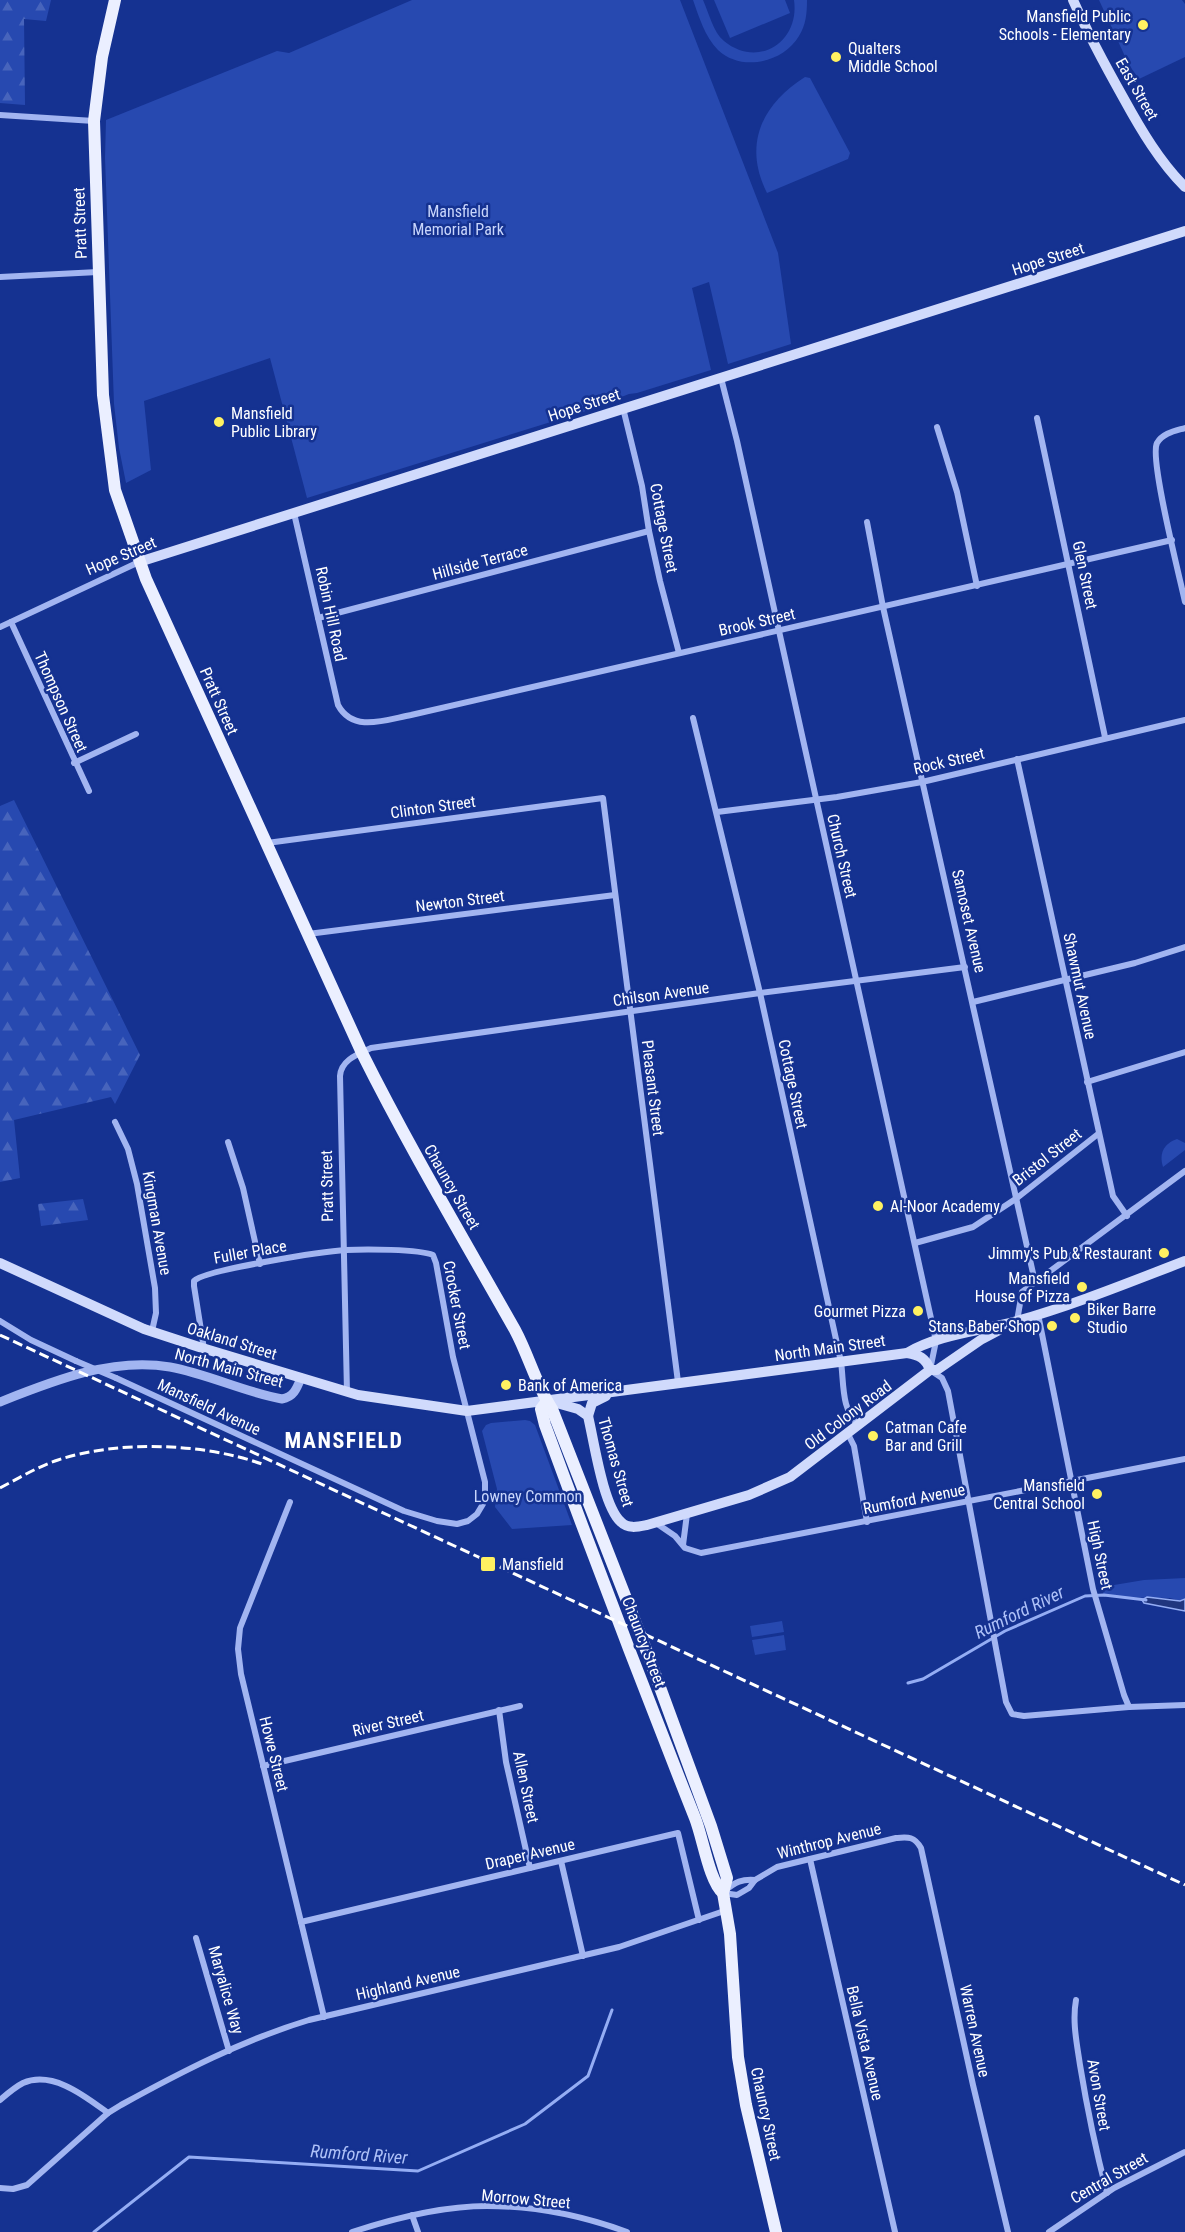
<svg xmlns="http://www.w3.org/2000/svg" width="1185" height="2232" viewBox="0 0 1185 2232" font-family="'Roboto Condensed',sans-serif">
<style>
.green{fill:#2749b0}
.forest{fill:url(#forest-firs)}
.water{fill:#20367f;stroke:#94adf4;stroke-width:1.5}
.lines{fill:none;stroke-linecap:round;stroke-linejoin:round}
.stream{stroke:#94adf4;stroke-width:3}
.minor{stroke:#a2b5f1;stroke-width:6}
.tertiary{stroke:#a2b5f1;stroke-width:9}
.secondary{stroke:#d0dafc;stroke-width:10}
.primary{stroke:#ebefff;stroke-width:12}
.rail{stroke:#fff;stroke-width:3;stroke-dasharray:10 4.5;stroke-linecap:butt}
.minor-bridge{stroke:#a2b5f1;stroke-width:6}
.poi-dot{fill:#fff161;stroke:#153291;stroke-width:2}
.labels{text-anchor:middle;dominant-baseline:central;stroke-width:5;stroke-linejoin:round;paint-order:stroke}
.poi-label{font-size:16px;fill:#fff;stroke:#153291;text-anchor:start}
.street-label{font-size:16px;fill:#fff;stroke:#153291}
.park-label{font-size:16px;fill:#c9d6fc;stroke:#153291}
.water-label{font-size:18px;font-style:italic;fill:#aec1f8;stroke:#153291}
.district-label{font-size:22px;font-weight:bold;letter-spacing:1.5px;fill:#fff;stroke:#153291}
</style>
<defs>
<pattern id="forest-firs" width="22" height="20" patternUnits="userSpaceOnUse" patternTransform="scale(1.5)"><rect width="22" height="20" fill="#2749b0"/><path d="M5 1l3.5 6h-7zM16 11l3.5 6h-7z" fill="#4764bc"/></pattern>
</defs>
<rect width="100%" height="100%" fill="#153291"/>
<g class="green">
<path d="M412,0H680L778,253L791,344L728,364L709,282L692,288L711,370L637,393L629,394L583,412L307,498L270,358L144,401L151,470L126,483L119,448L114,404L105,158L106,120L277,51L289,53Z"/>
<path d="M693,0H703C709,13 713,32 724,41C758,69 800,42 794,0H807C807,13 806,25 799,36C783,63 741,72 718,50C705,37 699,17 693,0Z"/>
<path d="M714,0H785L790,13L730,38Z"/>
<path d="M1099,0H1182L1185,4V57L1139,79L1129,65Z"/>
<path d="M805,77L810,78L850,153L848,159L767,193C743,145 761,105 805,77Z"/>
<path d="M1177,1139L1185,1143V1150L1163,1167C1159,1154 1163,1144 1177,1139Z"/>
<path d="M525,1420L530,1421L535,1425L572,1525L512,1529L495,1507L497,1489L482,1431L486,1425L491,1423Z"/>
<path d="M1185,1578V1602L1170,1598L1104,1597L1102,1587L1144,1580Z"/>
<path d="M782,1621L784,1632L752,1637L750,1626Z"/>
<path d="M784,1635L786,1650L755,1655L752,1640Z"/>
</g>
<g class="forest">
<path d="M0,0H51L46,21L24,19L25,105L0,103Z"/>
<path d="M14,800L140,1055L115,1104L111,1097L14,1120L20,1178L0,1182V806Z"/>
<path d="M83,1199L88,1220L41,1226L38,1204Z"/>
</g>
<path class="water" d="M1147,1597L1180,1601L1185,1599V1611L1144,1603L1142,1600Z"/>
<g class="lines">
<g class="stream">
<path d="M908,1683L923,1679L1005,1631L1085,1596L1104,1595L1146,1600"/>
<path d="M94,2232L189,2157L418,2171L525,2124L588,2076L612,2010"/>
</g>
<g class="minor">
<path d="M0,115L94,121"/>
<path d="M0,277L98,272"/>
<path d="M721,378L737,441L936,1341L930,1370L942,1378L948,1391L1006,1702L1012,1714L1024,1716L1129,1707"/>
<path d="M623,408L642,486L649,531L660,581L679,653"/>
<path d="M1037,418L1105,737"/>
<path d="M937,427L957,492L977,586"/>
<path d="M1185,428C1175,431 1163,433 1157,443C1149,458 1180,578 1185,602"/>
<path d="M294,513L338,705C353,733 385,720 411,715L1172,540"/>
<path d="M867,522L883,607L1035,1282"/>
<path d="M318,618L649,531"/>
<path d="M11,622L89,791"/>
<path d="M0,627L139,562"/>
<path d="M693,718L760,993L841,1362C844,1383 841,1411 859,1425"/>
<path d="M1017,759L1113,1196L1127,1216"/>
<path d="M74,763L136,734"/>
<path d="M717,812L837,797L922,782L1185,720"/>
<path d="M267,843L603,798L678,1382"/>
<path d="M308,934L615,895"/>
<path d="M973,1002L1135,963L1185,947"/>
<path d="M1087,1082L1185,1052"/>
<path d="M115,1122L128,1149L137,1184L155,1288L156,1313L152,1331"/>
<path d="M228,1142L243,1188L260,1264"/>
<path d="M915,1243L973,1227L1017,1198L1098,1134"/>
<path d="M1038,1314L1093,1589L1124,1695L1129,1707L1185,1705"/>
<path d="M0,1321L31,1340L76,1361"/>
<path d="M1017,1321L1022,1292L1185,1171"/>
<path d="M116,1378L404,1511L437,1521L457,1524L468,1521L477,1514L483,1504L485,1494V1482L453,1357L436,1263L433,1255C419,1249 364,1249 346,1250C326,1251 203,1270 194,1281V1286L204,1349"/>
<path d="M347,1392L340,1076C341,1060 358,1054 371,1048L760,993L965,967"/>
<path d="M848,1434L854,1446L867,1522"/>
<path d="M290,1502L240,1628L238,1649L241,1674L324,2017"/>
<path d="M656,1523L675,1536L685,1548L701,1553L1185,1459"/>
<path d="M683,1545L687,1514"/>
<path d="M499,1710L506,1762L530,1868"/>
<path d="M263,1766L520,1706"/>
<path d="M810,1859L895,2232"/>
<path d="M561,1861L583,1956"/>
<path d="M726,1890C735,1882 742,1879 755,1880"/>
<path d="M723,1893L737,1895L749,1888L755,1880L777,1867L896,1838C908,1837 914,1836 921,1848L973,2085L1008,2232"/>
<path d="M301,1922L678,1833L699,1920"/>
<path d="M196,1938L229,2051"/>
<path d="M1076,2000C1072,2022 1077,2044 1080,2065C1087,2108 1096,2151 1107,2193"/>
<path d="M0,2100C7,2094 15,2087 23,2083C53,2070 86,2097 108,2113"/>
<path d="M0,2188L13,2189L27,2185L108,2113L121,2105C181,2072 243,2040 309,2020L619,1947L727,1910"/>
<path d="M412,2215L418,2232"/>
<path d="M352,2232C395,2218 441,2206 487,2206C534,2206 583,2216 627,2232"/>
<path d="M1049,2232L1114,2188L1185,2152"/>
</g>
<path class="tertiary" d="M0,1402C53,1381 112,1357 170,1367C208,1374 244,1392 282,1399C294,1397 297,1388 301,1378"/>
<g class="secondary">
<path d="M1073,0C1088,34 1106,67 1124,99C1141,130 1160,162 1185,187"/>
<path d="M139,562L1185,231"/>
<path d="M0,1263L144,1329L199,1347L358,1395L467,1411L907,1353C939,1334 981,1331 1017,1321C1074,1305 1130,1282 1185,1261"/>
<path d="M907,1353C919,1355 926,1358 930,1370"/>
<path d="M553,1402L578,1409L588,1416C594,1441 603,1506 621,1522C628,1529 637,1527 647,1525L749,1495L790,1477L930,1370H937L982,1339L999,1330"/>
<path d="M588,1416L592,1403L606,1396"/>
</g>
<g class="primary">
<path d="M115,0L102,57L94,121L103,395L115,490L146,579L362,1053C409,1147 463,1238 515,1330C529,1356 536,1385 552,1409L647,1652L711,1826L727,1878L723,1893L730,1934L738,2057L746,2105L776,2232"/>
<path d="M547,1401L541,1409L545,1425C593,1556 643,1687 695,1818C703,1838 709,1881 723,1893"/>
</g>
<g class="rail">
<path d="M0,1335L1185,1885"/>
<path d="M0,1488C19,1478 37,1467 58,1460C118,1440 203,1443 262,1464"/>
</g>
<path class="minor-bridge" d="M76,1361L116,1378"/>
</g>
<g class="poi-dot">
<circle cx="1143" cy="25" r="6"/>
<circle cx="836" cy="57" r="6"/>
<circle cx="219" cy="422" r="6"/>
<circle cx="878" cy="1206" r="6"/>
<circle cx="1164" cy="1253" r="6"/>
<circle cx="1082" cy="1287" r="6"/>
<circle cx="918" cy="1311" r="6"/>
<circle cx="1075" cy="1318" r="6"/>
<circle cx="1052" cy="1326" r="6"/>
<circle cx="506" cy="1385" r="6"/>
<circle cx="873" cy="1436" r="6"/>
<circle cx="1097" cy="1494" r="6"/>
<rect x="480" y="1556" width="16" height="16" rx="3"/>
</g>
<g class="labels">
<g class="poi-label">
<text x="1131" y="16" text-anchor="end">Mansfield Public<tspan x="1131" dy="18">Schools - Elementary</tspan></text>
<text x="848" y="48">Qualters<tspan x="848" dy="18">Middle School</tspan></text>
<text x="231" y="413">Mansfield<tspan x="231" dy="18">Public Library</tspan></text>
<text x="890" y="1206">Al-Noor Academy</text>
<text x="1152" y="1253" text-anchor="end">Jimmy's Pub &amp; Restaurant</text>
<text x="1070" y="1278" text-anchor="end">Mansfield<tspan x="1070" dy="18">House of Pizza</tspan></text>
<text x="1087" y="1309">Biker Barre<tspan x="1087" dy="18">Studio</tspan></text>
<text x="906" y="1311" text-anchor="end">Gourmet Pizza</text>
<text x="1040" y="1326" text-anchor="end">Stans Baber Shop</text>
<text x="518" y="1385">Bank of America</text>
<text x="885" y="1427">Catman Cafe<tspan x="885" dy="18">Bar and Grill</tspan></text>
<text x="1085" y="1485" text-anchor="end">Mansfield<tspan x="1085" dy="18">Central School</tspan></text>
<text x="502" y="1564">Mansfield</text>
</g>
<g class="street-label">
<text transform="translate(1137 89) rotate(60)">East Street</text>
<text transform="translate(80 223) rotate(-92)">Pratt Street</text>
<text transform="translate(1048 259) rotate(-18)">Hope Street</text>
<text transform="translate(584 405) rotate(-18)">Hope Street</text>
<text transform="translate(664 528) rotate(79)">Cottage Street</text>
<text transform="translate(121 556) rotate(-23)">Hope Street</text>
<text transform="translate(480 562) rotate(-15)">Hillside Terrace</text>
<text transform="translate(1085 575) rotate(78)">Glen Street</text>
<text transform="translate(331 614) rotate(78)">Robin Hill Road</text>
<text transform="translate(757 622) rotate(-13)">Brook Street</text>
<text transform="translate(219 701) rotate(66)">Pratt Street</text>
<text transform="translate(61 702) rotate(66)">Thompson Street</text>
<text transform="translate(949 761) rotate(-13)">Rock Street</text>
<text transform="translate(433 807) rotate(-8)">Clinton Street</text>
<text transform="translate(842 856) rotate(77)">Church Street</text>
<text transform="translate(460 901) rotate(-7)">Newton Street</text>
<text transform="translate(969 921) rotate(77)">Samoset Avenue</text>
<text transform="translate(1080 986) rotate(78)">Shawmut Avenue</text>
<text transform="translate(661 994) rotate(-8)">Chilson Avenue</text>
<text transform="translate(793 1084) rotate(78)">Cottage Street</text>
<text transform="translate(653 1088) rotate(83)">Pleasant Street</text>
<text transform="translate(1047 1157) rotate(-38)">Bristol Street</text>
<text transform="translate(327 1186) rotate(-91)">Pratt Street</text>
<text transform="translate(452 1187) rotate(60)">Chauncy Street</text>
<text transform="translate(157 1223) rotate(80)">Kingman Avenue</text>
<text transform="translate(250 1252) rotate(-10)">Fuller Place</text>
<text transform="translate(457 1305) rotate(79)">Crocker Street</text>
<text transform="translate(232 1341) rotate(17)">Oakland Street</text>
<text transform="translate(830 1348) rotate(-8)">North Main Street</text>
<text transform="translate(229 1368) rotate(15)">North Main Street</text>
<text transform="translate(209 1407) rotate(25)">Mansfield Avenue</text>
<text transform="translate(848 1415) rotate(-37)">Old Colony Road</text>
<text transform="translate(616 1462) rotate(74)">Thomas Street</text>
<text transform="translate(914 1499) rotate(-11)">Rumford Avenue</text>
<text transform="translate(1100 1555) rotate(78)">High Street</text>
<text transform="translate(644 1642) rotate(69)">Chauncy Street</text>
<text transform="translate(388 1723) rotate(-13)">River Street</text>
<text transform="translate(274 1754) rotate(76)">Howe Street</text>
<text transform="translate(526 1787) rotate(78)">Allen Street</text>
<text transform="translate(829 1841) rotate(-14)">Winthrop Avenue</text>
<text transform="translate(530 1854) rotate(-13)">Draper Avenue</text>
<text transform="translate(408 1983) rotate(-13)">Highland Avenue</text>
<text transform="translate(226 1990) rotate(74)">Maryalice Way</text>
<text transform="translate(975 2031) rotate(78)">Warren Avenue</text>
<text transform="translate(865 2043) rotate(77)">Bella Vista Avenue</text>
<text transform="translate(1099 2095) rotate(80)">Avon Street</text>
<text transform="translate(766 2114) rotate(78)">Chauncy Street</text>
<text transform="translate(1109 2178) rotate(-30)">Central Street</text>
<text transform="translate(526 2199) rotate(5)">Morrow Street</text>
</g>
<g class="park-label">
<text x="458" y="211">Mansfield<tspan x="458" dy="18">Memorial Park</tspan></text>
<text x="528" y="1496">Lowney Common</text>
</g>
<g class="water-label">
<text transform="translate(1019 1612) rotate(-26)">Rumford River</text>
<text transform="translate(359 2154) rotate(4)">Rumford River</text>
</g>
<g class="district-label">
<text x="344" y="1440">MANSFIELD</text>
</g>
</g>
</svg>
